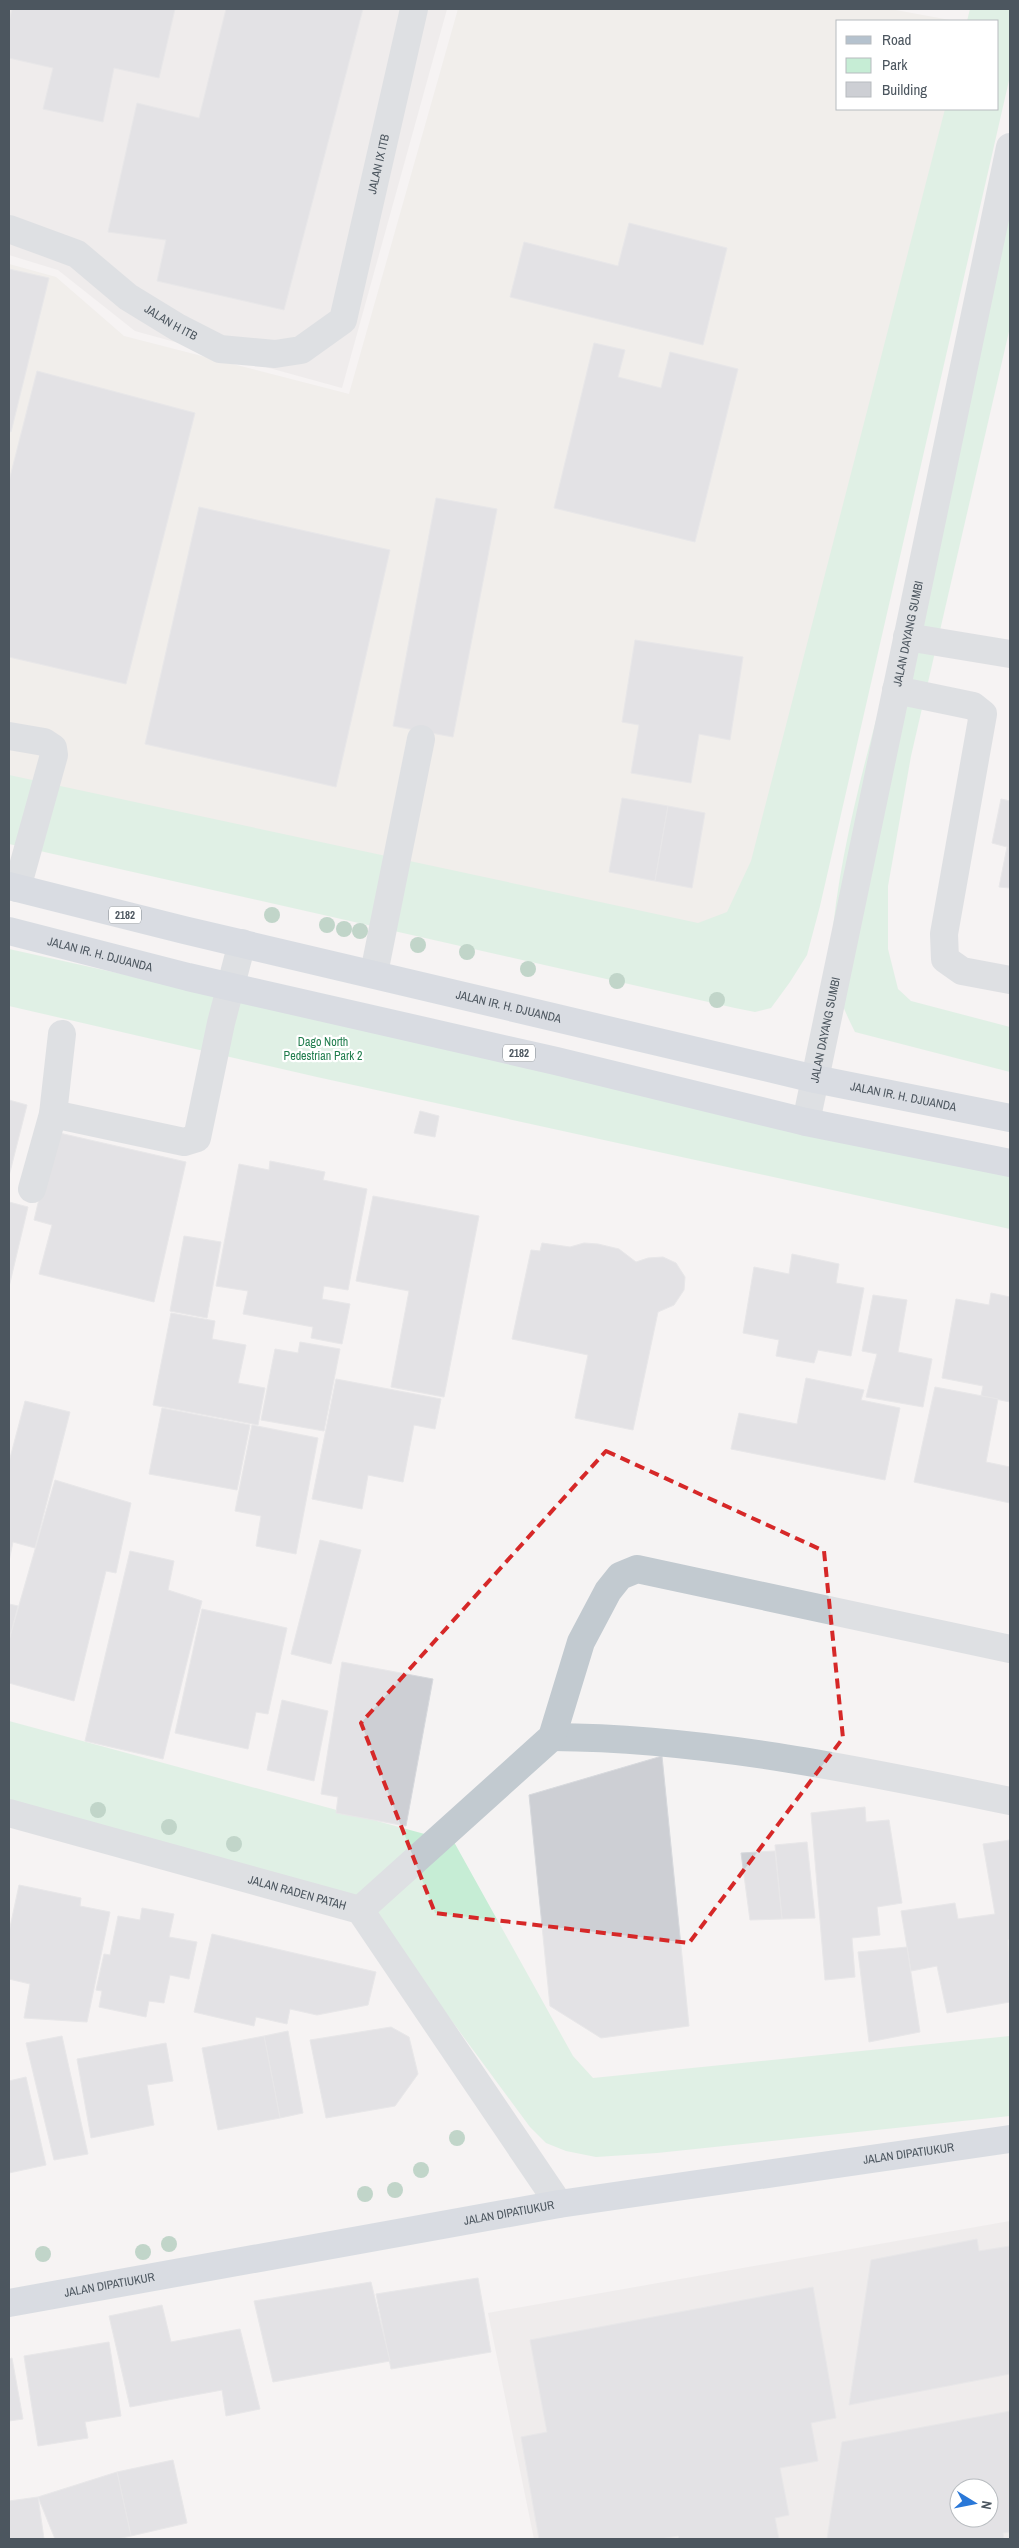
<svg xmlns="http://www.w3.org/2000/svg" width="1019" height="2548" viewBox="0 0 1019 2548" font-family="'Archivo Narrow',sans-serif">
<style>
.commercial{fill:#eae8e2}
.education{fill:#e6e4e4;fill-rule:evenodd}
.green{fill:#c6edd5}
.building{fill:#cdcfd4;stroke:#d7d9dd;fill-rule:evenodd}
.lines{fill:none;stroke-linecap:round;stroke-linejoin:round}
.minor{stroke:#c2cad0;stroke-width:28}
.major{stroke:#b5c2ce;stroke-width:28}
.tree{fill:#80b298}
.marked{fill:none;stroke:#d62828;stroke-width:4;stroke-dasharray:10 6;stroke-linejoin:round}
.labels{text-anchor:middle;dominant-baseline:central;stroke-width:4.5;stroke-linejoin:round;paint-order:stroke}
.shield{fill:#fff;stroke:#82898f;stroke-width:1}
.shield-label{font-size:11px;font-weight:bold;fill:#4c565f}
.street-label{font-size:12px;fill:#4c565f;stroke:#fff}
.park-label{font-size:12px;fill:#207d4d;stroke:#fff}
</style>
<rect width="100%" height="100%" fill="#f5f3f3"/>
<path class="commercial" d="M458,9H890L955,21H838V109H965L779,950L9,797V264L56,277L124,336L349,394Z"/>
<g class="education">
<path d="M9,9H447L342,388L135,331L58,270L9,255Z"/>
<path d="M1010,2221V2539H534L488,2313ZM959,2488H989V2518H959Z"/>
</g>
<g class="green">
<path d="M970,9H1010V76L820,906L807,955L790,982L771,1008L755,1012L735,1008L9,844V775L698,923L727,912L751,861L945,109H998V21H967Z"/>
<path d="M1010,148V327L911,756L888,886V949L898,989L911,1001L1010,1027V1072L855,1032C843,1008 829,977 831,950C840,832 879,717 907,602C944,451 976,299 1010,148Z"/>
<path d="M9,949L1010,1171V1229L317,1077L9,1006Z"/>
<path d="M9,1721L454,1842L573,2056L593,2078L1010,2036V2116L657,2153L596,2157L566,2151L546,2143L530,2127L426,1986L370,1902L9,1802Z"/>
</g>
<g class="building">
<path d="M12,9H175L159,78L114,68L103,122L43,109L53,68L9,58V21Z"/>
<path d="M226,9H363L284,310L157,281L166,240L108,232L137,103L199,118Z"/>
<path d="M629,223L727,248L703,345L510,297L524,242L618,266Z"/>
<path d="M9,269L49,278L11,432L9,431Z"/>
<path d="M594,343L625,350L618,377L661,388L670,352L738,369L695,542L554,508Z"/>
<path d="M37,371L195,413L126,684L9,657V481Z"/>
<path d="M436,498L497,509L453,737L393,726Z"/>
<path d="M199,507L390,550L336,787L145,744Z"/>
<path d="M635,640L743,657L730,740L699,734L691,783L631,773L639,725L622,722Z"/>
<path d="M622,798L668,806L655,881L609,872Z"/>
<path d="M1001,799L1010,801V888L999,887L1007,847L992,843Z"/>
<path d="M668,806L705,813L692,888L655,881Z"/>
<path d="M9,1100L27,1105L9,1176Z"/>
<path d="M420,1111L439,1116L435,1137L414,1133Z"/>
<path d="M55,1132L186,1162L154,1302L39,1274L52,1225L34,1220Z"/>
<path d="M270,1161L325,1172L323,1180L367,1189L348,1290L324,1286L322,1299L350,1304L342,1344L311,1338L313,1327L243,1314L248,1291L216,1286L239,1164L269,1170Z"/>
<path d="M373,1196L479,1216L444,1397L391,1387L409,1291L356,1281Z"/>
<path d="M9,1202L28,1207L9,1287Z"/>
<path d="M184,1236L221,1242L207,1318L170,1311Z"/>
<path d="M542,1243L570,1247L584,1243L598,1244L619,1249L636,1262L648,1258L663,1257L676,1263L685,1277L684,1290L674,1305L658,1312L633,1430L575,1418L588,1355L512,1339L531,1250L540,1251Z"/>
<path d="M792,1254L839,1264L836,1283L864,1288L851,1356L818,1350L814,1363L776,1356L779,1340L743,1333L754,1267L789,1274Z"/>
<path d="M991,1293L1010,1297V1402L981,1396L983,1386L942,1378L956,1299L989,1305Z"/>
<path d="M873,1295L907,1300L898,1352L932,1359L923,1407L866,1397L877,1354L862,1351Z"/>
<path d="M171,1313L215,1321L212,1339L246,1345L238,1383L265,1388L258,1425L153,1405Z"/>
<path d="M300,1342L340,1349L324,1431L261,1420L275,1349L298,1353Z"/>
<path d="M806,1378L864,1390L861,1400L900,1408L885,1480L731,1449L739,1413L797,1424Z"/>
<path d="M336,1379L441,1399L435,1429L414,1425L403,1482L368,1475L362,1509L312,1499Z"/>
<path d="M935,1387L998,1399L986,1462L1010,1467V1503L914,1482Z"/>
<path d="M25,1401L70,1412L35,1548L13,1542L9,1561V1462Z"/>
<path d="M162,1408L250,1425L237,1490L149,1474Z"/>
<path d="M252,1425L318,1438L296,1554L256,1546L261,1516L235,1511Z"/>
<path d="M55,1480L131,1503L116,1573L106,1571L74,1701L9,1683V1640Z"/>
<path d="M320,1540L361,1550L331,1664L291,1654Z"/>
<path d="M130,1551L174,1561L168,1590L202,1601L163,1759L85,1741Z"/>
<path d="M9,1604L18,1606L9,1640Z"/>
<path d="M202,1609L287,1628L268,1714L256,1712L248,1749L175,1733Z"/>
<path d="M342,1662L433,1679L406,1826L336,1813L338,1797L321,1794Z"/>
<path d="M282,1700L328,1711L314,1781L267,1770Z"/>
<path d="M662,1756L689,2026L601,2038L550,2006L529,1795Z"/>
<path d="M865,1807L866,1822L889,1820L902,1903L877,1907L880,1935L852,1938L855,1977L825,1980L811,1813Z"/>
<path d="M1010,1840V1939L1008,1940L1010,2002L947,2013L937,1966L911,1971L901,1911L955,1903L958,1919L995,1914L983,1844Z"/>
<path d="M807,1842L815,1918L782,1919L775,1845Z"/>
<path d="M775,1851L782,1919L750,1920L741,1853Z"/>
<path d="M19,1885L81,1898L80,1906L110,1912L87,2022L24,2018L30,1984L9,1979V1932Z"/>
<path d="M142,1908L174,1914L169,1937L197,1942L189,1979L170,1975L164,2003L149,2001L146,2017L99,2007L102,1991L96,1990L104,1954L110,1955L118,1916L140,1920Z"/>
<path d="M212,1934L376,1972L368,2005L317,2015L290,2009L287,2024L256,2017L254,2026L194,2012Z"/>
<path d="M907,1947L920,2032L869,2042L858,1952Z"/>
<path d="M391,2027L409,2037L418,2074L395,2106L326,2118L310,2040Z"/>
<path d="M288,2031L303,2113L280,2118L264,2036Z"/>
<path d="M62,2036L88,2154L54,2160L26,2043Z"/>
<path d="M264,2036L280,2118L218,2130L202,2048Z"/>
<path d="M166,2043L173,2081L147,2085L154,2125L91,2138L77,2059Z"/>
<path d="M26,2077L46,2165L9,2173V2081Z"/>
<path d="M977,2239L979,2251L1010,2246V2374L849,2405L871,2260Z"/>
<path d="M478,2278L491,2352L391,2369L376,2294Z"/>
<path d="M371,2282L390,2361L273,2382L254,2301Z"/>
<path d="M813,2287L836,2418L811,2423L818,2461L780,2468L789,2515L775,2518L779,2539H679L678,2536L660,2539H539L521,2437L547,2432L530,2340Z"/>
<path d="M162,2305L171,2342L240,2329L260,2409L226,2416L222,2390L130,2407L109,2316Z"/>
<path d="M109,2342L121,2416L85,2422L88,2438L38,2446L24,2356Z"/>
<path d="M12,2358L23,2419L9,2421V2359Z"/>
<path d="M1010,2411V2532L1003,2533L1004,2539H827L842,2442ZM959,2488H989V2518H959Z"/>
<path d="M173,2460L187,2523L131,2536L117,2472Z"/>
<path d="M117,2472L131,2536L117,2539H55L38,2497Z"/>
<path d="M38,2497L44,2539H9V2501Z"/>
</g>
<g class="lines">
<g class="minor">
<path id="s1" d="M9,229L77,254L128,297L177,327L220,349L275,354L301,350L343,320L414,9"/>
<path d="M907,637L1010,654"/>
<path d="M896,690L973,706L983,714L944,934L945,959L962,971L1010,980"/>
<path d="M9,736L44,742L53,748L54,755L17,888"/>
<path d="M374,973L421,739"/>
<path d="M62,1034L53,1114L184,1142L197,1138L221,1023L242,943"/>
<path id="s2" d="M806,1122L1010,147"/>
<path d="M32,1189L53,1114"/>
<path d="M552,1737C707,1738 859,1770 1010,1801"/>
<path id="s3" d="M9,1813L360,1910L559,2204"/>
<path d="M360,1910L552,1737L581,1642L608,1591L620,1576L637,1569L1010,1649"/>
</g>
<g class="major">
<path id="s4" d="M9,886L184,930L815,1079L1010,1118"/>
<path id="s5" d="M9,931L188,977L556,1061L806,1122L1010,1163"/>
<path id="s6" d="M9,2303L559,2204L1010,2139"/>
</g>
</g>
<g class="tree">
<circle cx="272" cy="915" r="8"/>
<circle cx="327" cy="925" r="8"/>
<circle cx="344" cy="929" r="8"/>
<circle cx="360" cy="931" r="8"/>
<circle cx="418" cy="945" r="8"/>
<circle cx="467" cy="952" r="8"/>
<circle cx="528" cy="969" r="8"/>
<circle cx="617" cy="981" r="8"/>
<circle cx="717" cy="1000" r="8"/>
<circle cx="98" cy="1810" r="8"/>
<circle cx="169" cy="1827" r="8"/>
<circle cx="234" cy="1844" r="8"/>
<circle cx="457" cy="2138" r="8"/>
<circle cx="421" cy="2170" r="8"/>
<circle cx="395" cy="2190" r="8"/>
<circle cx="365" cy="2194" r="8"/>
<circle cx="169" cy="2244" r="8"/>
<circle cx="143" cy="2252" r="8"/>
<circle cx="43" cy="2254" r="8"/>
</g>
<path d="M0 0H1019V2548H0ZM606,1451L824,1551L843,1738L689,1943L435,1913L361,1723Z" fill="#f5f3f3" fill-opacity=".55" fill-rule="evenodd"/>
<path class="marked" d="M606,1451L824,1551L843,1738L689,1943L435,1913L361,1723Z"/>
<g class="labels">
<g class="shield">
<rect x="109" y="906.5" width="32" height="17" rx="4"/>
<rect x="503" y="1044.5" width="32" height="17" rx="4"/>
</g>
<g class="shield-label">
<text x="125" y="915">2182</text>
<text x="519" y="1053">2182</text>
</g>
<g class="street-label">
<text stroke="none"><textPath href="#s1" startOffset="538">JALAN IX ITB</textPath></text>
<text stroke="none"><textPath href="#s1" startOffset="189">JALAN H ITB</textPath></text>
<text stroke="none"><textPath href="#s2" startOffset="499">JALAN DAYANG SUMBI</textPath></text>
<text stroke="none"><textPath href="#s5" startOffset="94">JALAN IR. H. DJUANDA</textPath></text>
<text stroke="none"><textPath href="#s4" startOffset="514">JALAN IR. H. DJUANDA</textPath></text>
<text stroke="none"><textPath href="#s2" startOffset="94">JALAN DAYANG SUMBI</textPath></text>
<text stroke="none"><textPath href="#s4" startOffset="919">JALAN IR. H. DJUANDA</textPath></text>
<text stroke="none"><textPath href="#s3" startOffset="299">JALAN RADEN PATAH</textPath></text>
<text stroke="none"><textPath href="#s6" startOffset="912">JALAN DIPATIUKUR</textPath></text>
<text stroke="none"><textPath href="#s6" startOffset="508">JALAN DIPATIUKUR</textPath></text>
<text stroke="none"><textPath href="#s6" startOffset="102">JALAN DIPATIUKUR</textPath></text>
</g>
<g class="park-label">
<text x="323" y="1042">Dago North<tspan x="323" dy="14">Pedestrian Park 2</tspan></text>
</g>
</g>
<rect width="1019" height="2548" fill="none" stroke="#4c565f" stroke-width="20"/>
<rect x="836" y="20" width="162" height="90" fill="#ffffff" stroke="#b7bbbf"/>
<rect x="846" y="36" width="25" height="8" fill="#b5c2ce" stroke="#b7bbbf"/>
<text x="882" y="45" font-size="15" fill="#4c565f">Road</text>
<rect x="846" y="58" width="25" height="15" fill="#c6edd5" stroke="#b7bbbf"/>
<text x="882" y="70" font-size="15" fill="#4c565f">Park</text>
<rect x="846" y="82" width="25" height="15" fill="#cdcfd4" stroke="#b7bbbf"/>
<text x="882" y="95" font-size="15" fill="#4c565f">Building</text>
<g transform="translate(974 2503) rotate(100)"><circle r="24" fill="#ffffff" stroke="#b7bbbf"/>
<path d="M0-4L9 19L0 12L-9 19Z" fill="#2a78d8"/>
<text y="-8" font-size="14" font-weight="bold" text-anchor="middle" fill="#4c565f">N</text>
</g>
</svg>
